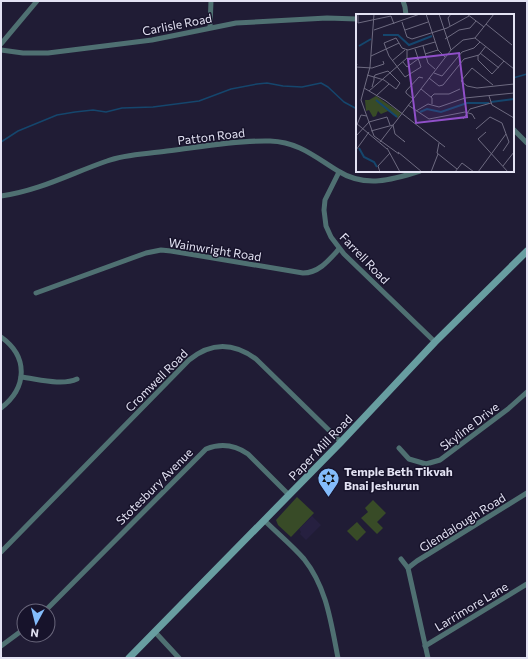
<svg xmlns="http://www.w3.org/2000/svg" width="528" height="659" viewBox="0 0 528 659" font-family="Commissioner,sans-serif">
<style>
.built{fill:#262040}
.green{fill:#384b27}
.lines{fill:none;stroke-linecap:round;stroke-linejoin:round}
.stream{stroke:#15466d;stroke-width:1.5}
.minor{stroke:#4f7072;stroke-width:5}
.secondary{stroke:#689ea1;stroke-width:7}
.labels{text-anchor:middle;dominant-baseline:central;stroke-width:3;stroke-linejoin:round;paint-order:stroke}
.street-label{font-size:12px;fill:#e3e2f3;stroke:#17132b}
.poi-label{font-size:12px;font-weight:bold;fill:#e3e2f3;stroke:#17132b;text-anchor:start}
.inset-river{fill:none;stroke:#15466d;stroke-width:2}
.inset-road{fill:none;stroke:#6e6b81;stroke-width:1}
.view{fill:#9050c9;fill-opacity:0.15;stroke:#9050c9;stroke-width:2}
.inset-edge{fill:none;stroke:#e3e2f3;stroke-width:2}
</style>
<rect width="100%" height="100%" fill="#201c35"/>
<path class="built" d="M312,516L321,525L306,540L300,534L301,532L299,529Z"/>
<g class="green">
<path d="M297,497L314,513L291,537L278,525L276,520Z"/>
<path d="M373,500L386,513L377,522L383,528L377,534L361,518L368,512L365,508Z"/>
<path d="M357,522L366,532L357,541L347,531Z"/>
</g>
<g class="lines">
<g class="stream">
<path d="M513,78L527,74"/>
<path d="M1,142L18,131L57,115L75,112L93,110L106,112L122,108L153,107L199,101L231,89L257,84L267,83L283,86L302,87L321,83L328,87L344,102L357,109"/>
</g>
<g class="minor">
<path d="M403,1L405,7L406,15"/>
<path d="M210,27L211,1"/>
<path d="M1,44L37,1"/>
<path d="M1,50L23,53H48L152,40L236,23L327,18L357,19"/>
<path d="M513,129L527,143"/>
<path d="M339,172L325,200L324,210L326,226L331,237L344,254L435,342"/>
<path d="M1,196C39,191 72,173 107,161C126,154 148,154 167,151C200,147 237,140 270,141C299,142 315,157 338,171C365,188 392,180 420,171"/>
<path d="M36,293L146,253L161,250L171,251L303,273C319,273 329,260 339,249"/>
<path d="M1,337C29,357 27,388 1,408"/>
<path d="M21,377C38,379 62,386 77,379"/>
<path d="M399,448L409,459L426,464L440,460L508,409L527,392"/>
<path d="M264,520C277,533 292,545 304,559C327,588 331,623 338,658"/>
<path d="M1,552L189,360C211,342 233,342 256,359L341,442"/>
<path d="M401,559L408,568L428,658"/>
<path d="M408,568L417,561L527,493"/>
<path d="M45,611L206,449C221,443 235,445 248,454L289,495"/>
<path d="M155,632L179,658"/>
<path d="M1,646L24,629"/>
<path d="M425,646L527,584"/>
</g>
<path class="secondary" d="M129,658L341,442L435,342L527,251"/>
</g>
<defs>
<symbol id="synagogue-pin" viewBox="-11 -11 22 30"><path d="M0 17L-7.5 6A9.5 9.5 0 1 1 7.5 6Z" fill="#84bcfb" stroke="#17132b"/><path d="M0-6.5L5.6 3.2H-5.6ZM0 6.5L5.6-3.2H-5.6Z" fill="#111"/></symbol>
</defs>
<g fill-rule="evenodd">
<use href="#synagogue-pin" x="316" y="466" width="25" height="34"/>
</g>
<g class="labels">
<g class="street-label">
<text transform="translate(177 24) rotate(-11)">Carlisle Road</text>
<text transform="translate(211 136) rotate(-7)">Patton Road</text>
<text transform="translate(215 249) rotate(9)">Wainwright Road</text>
<text transform="translate(365 258) rotate(46)">Farrell Road</text>
<text transform="translate(156 380) rotate(-45)">Cromwell Road</text>
<text transform="translate(469 426) rotate(-37)">Skyline Drive</text>
<text transform="translate(320 447) rotate(-46)">Paper Mill Road</text>
<text transform="translate(154 486) rotate(-45)">Stotesbury Avenue</text>
<text transform="translate(462 522) rotate(-32)">Glendalough Road</text>
<text transform="translate(471 606) rotate(-31)">Larrimore Lane</text>
</g>
<g class="poi-label">
<text x="344" y="471">Temple Beth Tikvah<tspan x="344" dy="14">Bnai Jeshurun</tspan></text>
</g>
</g>
<g transform="translate(356 14)">
<rect width="158" height="158" fill="#201c35"/>
<path d="M20,82L45,99L42,104L32,97L25,100L22,97L20,102L17,103L13,96L10,97L9,86H13Z" fill="#384b27"/>
<path class="inset-river" d="M27,21H42L53,31L76,22M3,32L15,25M20,86L41,103M135,88L158,85M64,98L71,95L85,98L111,89H133M3,134L8,143L18,148L21,153"/>
<path class="inset-road" d="M2,0V9L35,2L38,10M18,0L14,53L5,86L18,122L43,140M70,0L82,36L89,43M83,0L95,36M111,0L128,13M46,8L51,23L56,25L91,14L113,2M130,10L156,31M94,12L92,4L95,0M18,16L64,0M49,16L72,8M119,24L158,55M89,25L103,16L114,14L120,7M67,32L72,49L79,55M59,35L65,53M124,39L143,54M69,40L82,36M122,41V46L136,60L148,47M15,42L43,29M36,47L49,36M47,48L51,53L62,45M1,50L0,53L16,54L28,50L27,47M65,53L49,63L33,42L28,29L40,24L46,34L52,36L79,28M78,59L86,62L106,38L118,34L124,28M11,61L18,63L28,66L40,75L44,69L32,57L19,61L18,63V66L16,73M73,64L83,72L87,71L108,45L123,41L130,32M105,67L111,72L121,74L158,70M105,67L116,54L137,71M8,74L30,87L89,133M65,75L76,84V90M13,77L51,44V36M20,82L33,70M133,82L136,91L158,104M75,83L78,80H93L104,75M57,85L50,79V77L63,63L67,64M52,91L73,105L109,98L116,100L119,105M60,97L72,90L83,93L109,84L158,79M107,105L114,95L135,89M13,108L31,103L34,111M0,109L31,135M0,113L5,101L11,102M120,115L134,103L146,109L153,128L147,137M15,117L37,111L39,120L49,128L47,126M130,118L122,125L152,158M0,122L13,108M24,128L95,36L107,26L119,24L138,0M83,129L81,139L101,155M31,134L44,158M0,136L13,118M42,138L66,158M147,152L158,138M24,158L22,152L34,139M75,158L82,140M99,158L106,149L118,158M122,158L150,120"/>
<path class="view" d="M103,39L111,103L60,109L52,45Z"/>
<rect width="158" height="158" class="inset-edge"/>
</g>
<rect width="528" height="659" fill="none" stroke="#e3e2f3" stroke-width="4"/>
<g transform="translate(36 623) rotate(187)"><circle r="19" fill="#17132b" stroke="#69667b"/>
<path d="M0-3L7 15L0 10L-7 15Z" fill="#84bcfb"/>
<text y="-6" font-size="11" font-weight="bold" text-anchor="middle" fill="#e3e2f3">N</text>
</g>
</svg>
